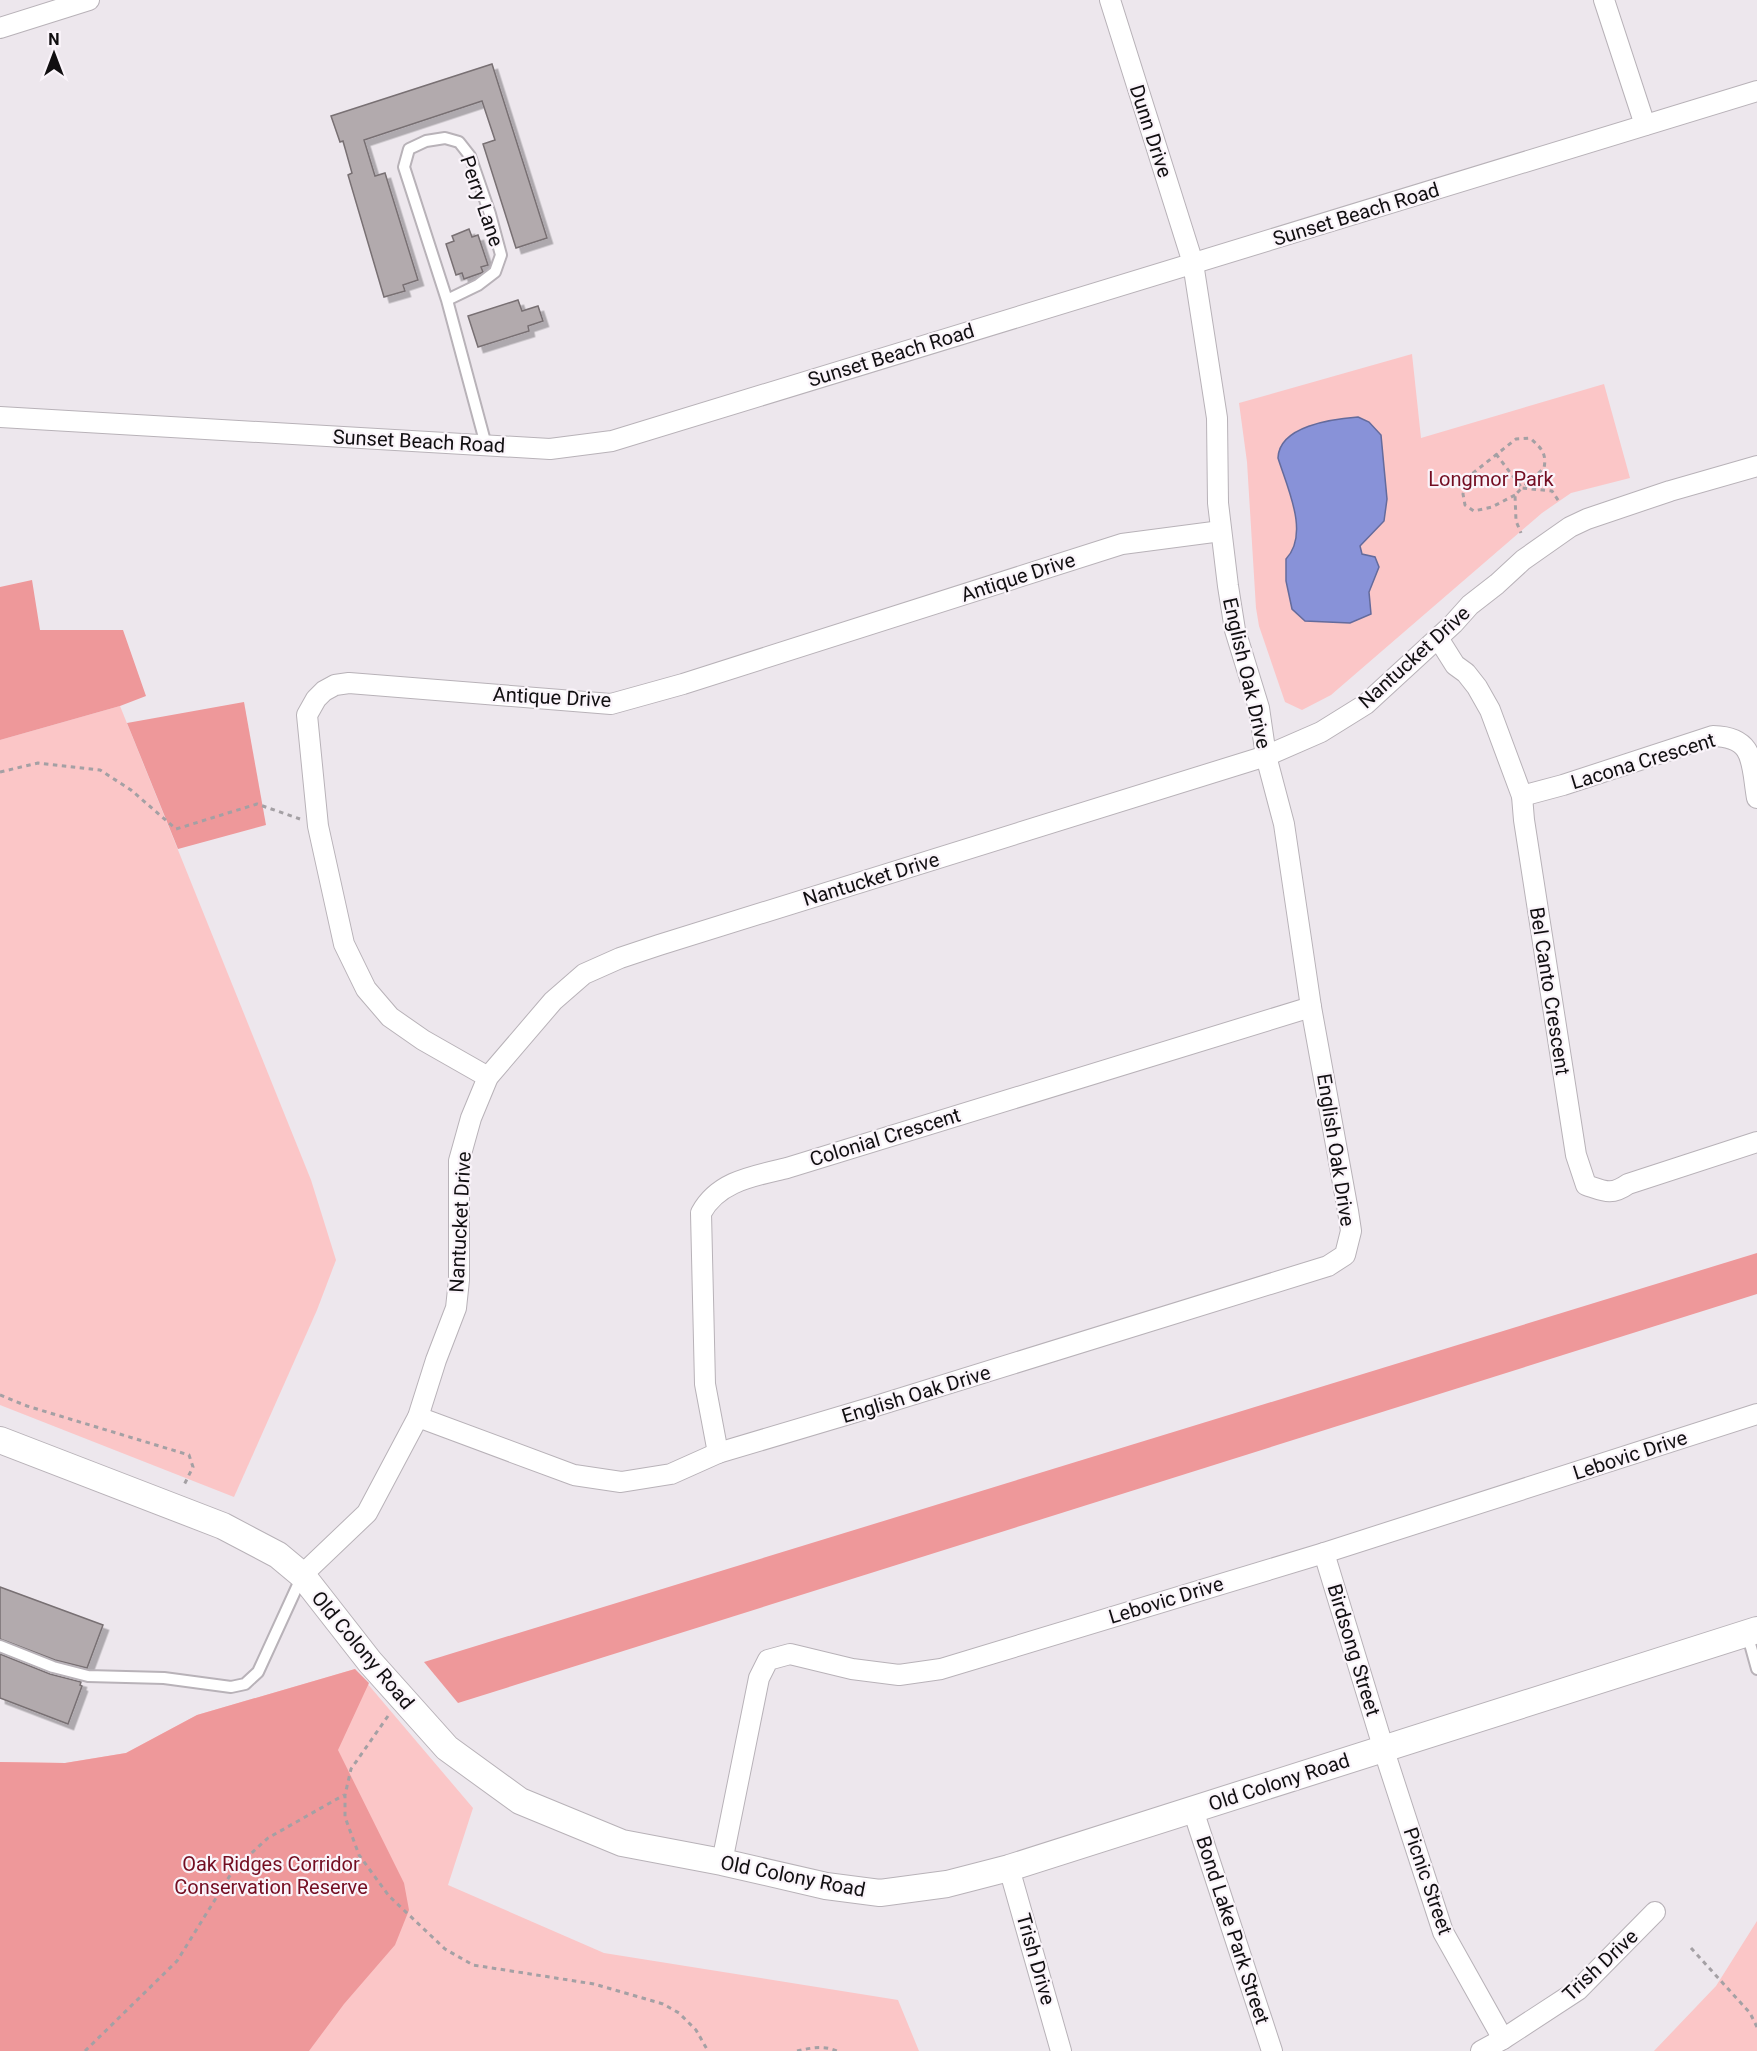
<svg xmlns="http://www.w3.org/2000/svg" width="1757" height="2051" viewBox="0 0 1757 2051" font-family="Roboto,sans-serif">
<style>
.green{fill:#fbc6c7}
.forest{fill:#ee989a}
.water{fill:#8892d8;stroke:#646b9c;stroke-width:1.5}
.building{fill:#b2aaad;stroke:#787073;stroke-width:1.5;filter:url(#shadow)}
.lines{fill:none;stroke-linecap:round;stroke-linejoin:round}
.service-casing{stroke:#b8b2b8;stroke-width:14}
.minor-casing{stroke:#b8b2b8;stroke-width:22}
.tertiary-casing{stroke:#b8b2b8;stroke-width:28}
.path{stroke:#a4a0a4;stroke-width:3;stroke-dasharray:4.5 4.5;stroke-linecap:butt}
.service{stroke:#fff;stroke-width:10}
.minor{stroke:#fff;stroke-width:20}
.tertiary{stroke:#fff;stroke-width:26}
.labels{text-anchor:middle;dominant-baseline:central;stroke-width:4.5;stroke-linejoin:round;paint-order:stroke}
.street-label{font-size:20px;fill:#110f11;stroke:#faf4fa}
.park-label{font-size:20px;fill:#730d21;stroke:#faf4fa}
</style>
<defs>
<filter id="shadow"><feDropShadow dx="5.5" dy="5.5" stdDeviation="0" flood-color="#0004"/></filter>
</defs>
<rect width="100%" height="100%" fill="#ede7ed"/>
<g class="green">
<path d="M1412,354L1421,438L1604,384L1630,478L1571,493L1542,513L1331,695L1302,710L1285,702L1259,626L1256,608L1247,462L1239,403Z"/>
<path d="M120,706L311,1180L336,1260L317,1310L234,1497L0,1405V740Z"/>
<path d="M355,1669L473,1808L448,1885L604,1953L898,2000L919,2051H0V1762L65,1763L126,1753L197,1715Z"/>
<path d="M1757,1921V2051H1654L1716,1986Z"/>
</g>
<g class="forest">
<path d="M32,580L40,630H123L146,696L120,706L0,740V587Z"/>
<path d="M244,702L266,825L178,849L127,723Z"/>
<path d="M1757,1253V1294L458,1703L424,1662Z"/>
<path d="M355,1669L369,1683L338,1750L404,1883L409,1910L395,1945L344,2004L309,2051H0V1762L65,1763L126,1753L197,1715Z"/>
</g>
<path class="water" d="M1358,417L1369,422L1381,435L1387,499L1384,521L1360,546L1362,554L1375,557L1379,567L1369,592L1371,614L1350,623L1305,621L1292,609L1286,581V559C1310,534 1287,487 1278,458C1279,426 1332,419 1358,417Z"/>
<g class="building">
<path d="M492,64L547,238L516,248L483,144L495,140L482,101L364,140L375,176L385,173L418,280L403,285L405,291L384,297L348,175L352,173L343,141L340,142L331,116Z"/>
<path d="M469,229L472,237L478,235L488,265L481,267L483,272L481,273L464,279L462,273L456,275L446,244L454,241L452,236Z"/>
<path d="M518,300L522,311L538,306L543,321L528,326L529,331L478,347L468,316Z"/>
<path d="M0,1587L103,1625L87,1668L55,1660L0,1639Z"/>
<path d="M0,1654L50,1674L81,1682L80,1685L82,1686L68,1724L0,1698Z"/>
</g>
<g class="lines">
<defs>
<g id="service">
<path d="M447,300L478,285L495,272L501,255L490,214L470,156L459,142L445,138L426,141L409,149L404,167L447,300L486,445"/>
<path d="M1747,1633L1757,1669"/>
<path d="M0,1646L53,1667L88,1676L164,1678L231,1687L245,1684L258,1672L302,1576"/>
</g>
<g id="minor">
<path d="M1604,0L1645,125"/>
<path d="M0,28L89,0"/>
<path d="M0,417L550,449L612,441L1757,91"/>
<path d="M1438,638L1455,665L1466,673L1477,687L1490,710L1522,796L1524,820L1576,1155L1586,1185C1604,1191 1611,1196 1628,1184L1757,1142"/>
<path d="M1522,796L1563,785L1713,736C1756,737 1751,764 1757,798"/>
<path d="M488,1077L423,1040L390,1017L366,989L344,944L318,826L307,715L316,699L324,691L335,685L349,683L611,704L683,684L1122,544L1221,531"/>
<path d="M418,1417L574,1475L621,1482L671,1474L718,1453L876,1406L1328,1266L1345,1255L1351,1231L1348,1211L1311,1007L1284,824L1266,756L1259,708L1235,630L1228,586L1218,503L1217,418L1193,263L1110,0"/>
<path d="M718,1453L705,1384L701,1213C718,1181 754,1176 787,1168L1311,1007"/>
<path d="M1324,1553L1388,1763L1443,1932L1503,2039"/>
<path d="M302,1575L367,1513L418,1417L436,1360L456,1308L459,1280V1161L471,1118L488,1077L553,1001L584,974L620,958L659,945L1266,756L1321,732L1366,704L1453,624L1470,605L1497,584L1523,560L1570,527L1587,519L1670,491L1757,466"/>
<path d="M1193,1810L1272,2051"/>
<path d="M722,1862L759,1678L768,1660L790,1654L852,1669L899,1675L941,1669L1324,1553L1757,1414"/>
<path d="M1009,1868L1061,2051"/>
<path d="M1481,2051L1503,2039L1578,1990L1655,1912"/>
</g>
<path id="tertiary" d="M0,1440L223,1526L278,1555L302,1575L370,1662L447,1748L520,1801L622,1843L722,1862L826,1886L880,1893L947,1884L1009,1868L1757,1630"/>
</defs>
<use href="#service" class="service-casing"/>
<use href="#minor" class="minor-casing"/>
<use href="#tertiary" class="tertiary-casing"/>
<g class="path">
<path d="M1496,454L1522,488L1515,495L1516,521L1521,533"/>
<path d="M1515,495L1492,507L1474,511L1465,505L1463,494L1468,477L1516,439L1530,438C1541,448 1547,453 1544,468L1522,488L1552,491L1560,503"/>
<path d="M0,772L38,763L100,770L131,790L176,829L257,804L300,819"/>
<path d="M0,1395L27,1406L189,1455L193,1467L183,1487"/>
<path d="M388,1716L351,1769L345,1795V1817L359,1855L389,1896L445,1949L473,1965L594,1984L663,2004L679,2013L696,2030L708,2051"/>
<path d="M1691,1948L1750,2013L1757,2027"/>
<path d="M85,2051L177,1961L234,1869L268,1838L344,1795"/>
<path d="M797,2051C811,2048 823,2045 837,2051"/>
</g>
<use href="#service" class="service"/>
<use href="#minor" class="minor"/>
<use href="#tertiary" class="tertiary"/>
</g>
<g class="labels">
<g class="street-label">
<text transform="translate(1151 131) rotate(72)">Dunn Drive</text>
<text transform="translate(482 201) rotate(71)">Perry Lane</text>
<text transform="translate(1356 214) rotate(-17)">Sunset Beach Road</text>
<text transform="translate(891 355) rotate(-17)">Sunset Beach Road</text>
<text transform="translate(419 441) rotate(3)">Sunset Beach Road</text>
<text transform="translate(1018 577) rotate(-18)">Antique Drive</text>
<text transform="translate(1414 657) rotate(-42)">Nantucket Drive</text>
<text transform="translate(1247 673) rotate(77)">English Oak Drive</text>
<text transform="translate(552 697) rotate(3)">Antique Drive</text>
<text transform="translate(1643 761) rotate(-17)">Lacona Crescent</text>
<text transform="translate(871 879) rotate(-17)">Nantucket Drive</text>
<text transform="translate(1550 991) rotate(81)">Bel Canto Crescent</text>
<text transform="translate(885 1137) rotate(-17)">Colonial Crescent</text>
<text transform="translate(1336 1150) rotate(81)">English Oak Drive</text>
<text transform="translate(460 1222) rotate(-87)">Nantucket Drive</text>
<text transform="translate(916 1394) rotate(-17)">English Oak Drive</text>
<text transform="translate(1630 1455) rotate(-18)">Lebovic Drive</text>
<text transform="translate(1166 1600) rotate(-17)">Lebovic Drive</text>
<text transform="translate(363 1650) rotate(50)">Old Colony Road</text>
<text transform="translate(1354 1650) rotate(73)">Birdsong Street</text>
<text transform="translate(1279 1782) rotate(-18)">Old Colony Road</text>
<text transform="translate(793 1876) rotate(11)">Old Colony Road</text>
<text transform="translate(1428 1881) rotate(71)">Picnic Street</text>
<text transform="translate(1233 1930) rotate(72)">Bond Lake Park Street</text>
<text transform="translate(1036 1959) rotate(74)">Trish Drive</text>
<text transform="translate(1600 1965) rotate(-43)">Trish Drive</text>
</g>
<g class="park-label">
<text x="1491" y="479">Longmor Park</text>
<text x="271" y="1864">Oak Ridges Corridor<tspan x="271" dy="23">Conservation Reserve</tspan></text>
</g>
</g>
<g transform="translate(54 54)" stroke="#faf4fa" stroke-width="4.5" paint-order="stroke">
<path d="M0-4.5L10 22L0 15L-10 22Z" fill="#110f11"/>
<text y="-9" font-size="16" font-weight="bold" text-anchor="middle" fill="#110f11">N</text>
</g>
</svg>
